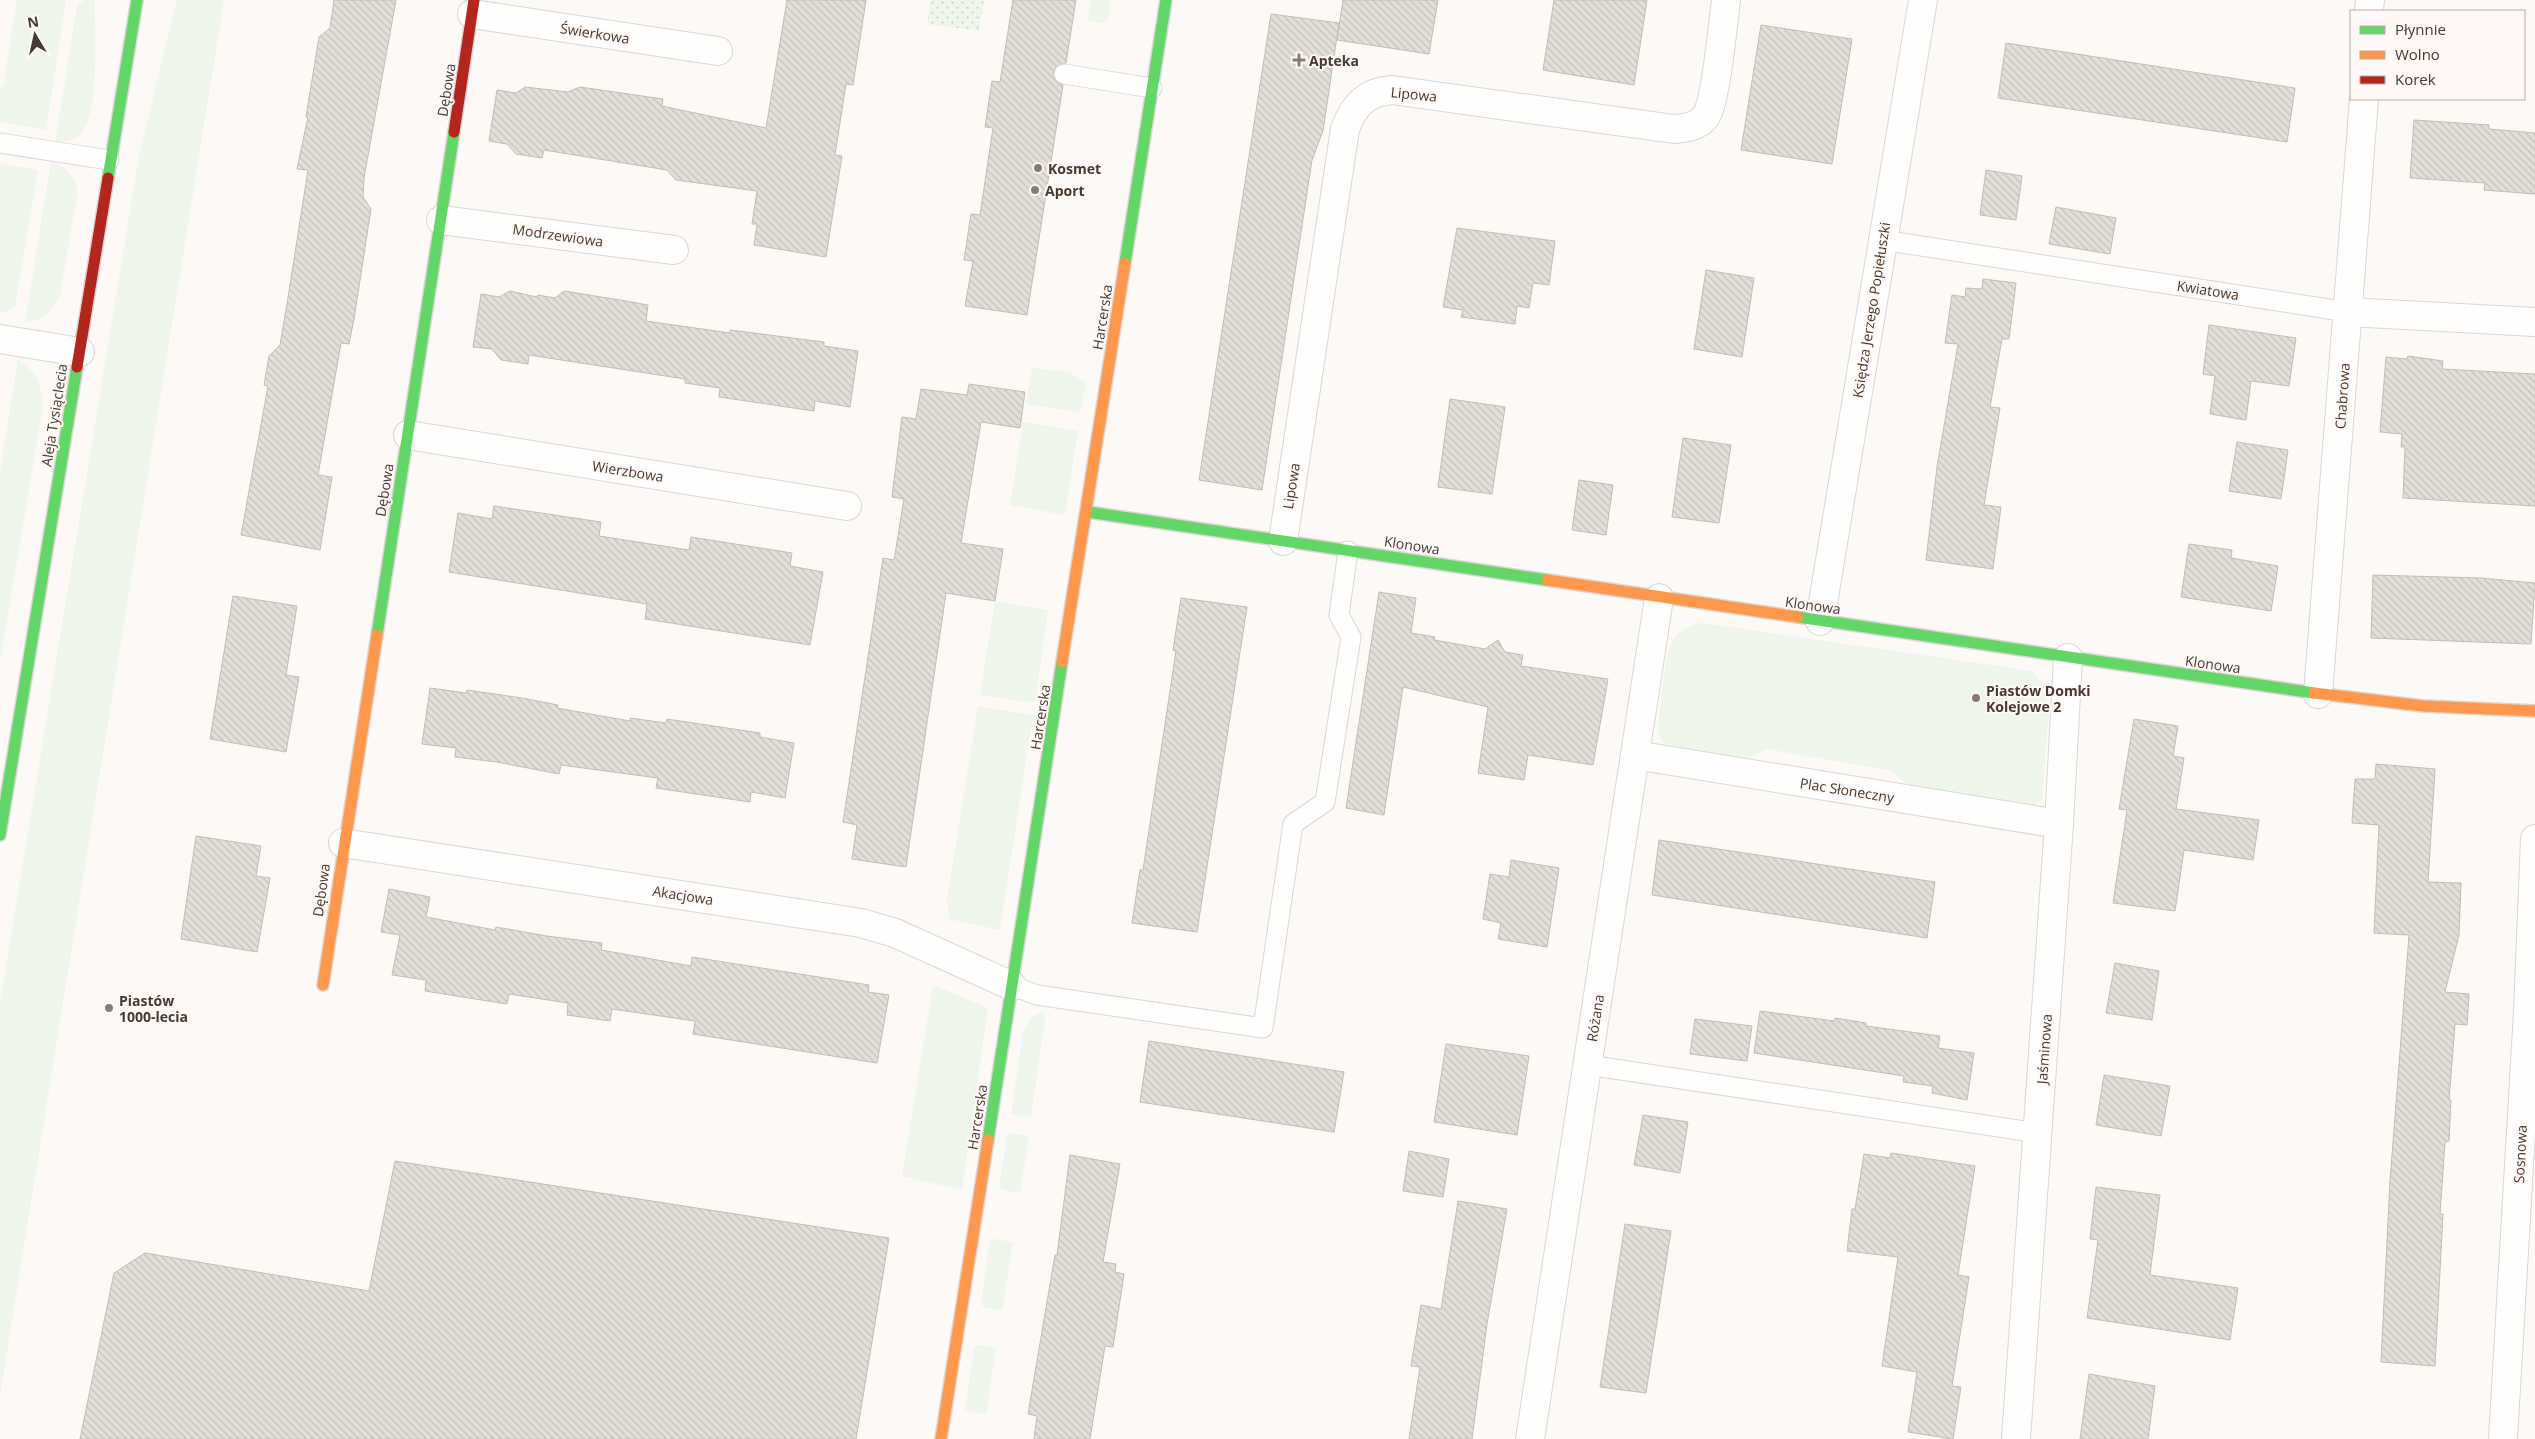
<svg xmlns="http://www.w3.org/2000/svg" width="2535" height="1439" viewBox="0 0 2535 1439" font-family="'Open Sans',sans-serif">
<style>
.grass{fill:#eef5ea}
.park{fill:url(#park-dots)}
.building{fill:url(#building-back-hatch);stroke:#c2bcb7}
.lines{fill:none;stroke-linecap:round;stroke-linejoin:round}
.lane-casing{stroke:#dcd5d0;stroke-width:21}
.street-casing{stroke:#dcd5d0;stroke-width:30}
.fast-casing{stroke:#dcd5d0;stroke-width:14}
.slow-casing{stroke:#dcd5d0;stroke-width:14}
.jam-casing{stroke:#dcd5d0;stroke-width:14}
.lane{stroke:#fffefe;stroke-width:19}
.street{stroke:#fffefe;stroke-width:28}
.fast{stroke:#63d668;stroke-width:11}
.slow{stroke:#ff974d;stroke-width:11}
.jam{stroke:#b3261e;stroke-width:11}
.poi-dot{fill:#867c76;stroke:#fff8f4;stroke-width:2}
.labels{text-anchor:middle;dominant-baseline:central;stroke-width:4;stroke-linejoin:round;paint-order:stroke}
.street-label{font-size:14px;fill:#463931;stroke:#fff8f4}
.poi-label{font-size:14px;font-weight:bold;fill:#463931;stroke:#fff8f4;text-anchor:start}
</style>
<defs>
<pattern id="park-dots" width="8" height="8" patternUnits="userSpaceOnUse" patternTransform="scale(1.25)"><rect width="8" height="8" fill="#eef5ea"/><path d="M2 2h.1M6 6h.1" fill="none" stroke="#cdd3c9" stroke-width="1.8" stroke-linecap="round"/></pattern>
<pattern id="building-back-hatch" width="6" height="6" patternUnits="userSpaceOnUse" patternTransform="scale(1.25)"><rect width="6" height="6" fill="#e5dfda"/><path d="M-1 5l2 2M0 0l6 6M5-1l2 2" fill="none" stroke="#c6c0bc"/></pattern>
</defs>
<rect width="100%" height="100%" fill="#fcf9f7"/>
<g class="grass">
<path d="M17,0H66L46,130L0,122V87H3Z"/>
<path d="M83,0H95C94,29 102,121 77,137C71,141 62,142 55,143L77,7Z"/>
<path d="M177,0H224L0,1395V1003L139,156Z"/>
<path d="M1091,0H1111L1108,19L1103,23L1087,20Z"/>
<path d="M51,162C67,165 78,179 77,195L60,296L51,311L44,317L25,323Z"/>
<path d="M0,164L38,170L15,307L5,312L0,311Z"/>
<path d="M18,360C35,370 42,385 43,405L0,662V472Z"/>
<path d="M1032,368L1069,372L1086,383L1080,412L1026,404Z"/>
<path d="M1023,422L1078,431L1065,515L1010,505Z"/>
<path d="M995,601L1048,610L1035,703L980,695Z"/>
<path d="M1703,623L2032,671L2044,686L2049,706L2042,799L2031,808L1910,788L1890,770L1767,749L1743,760L1676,750C1669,747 1662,743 1659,735C1656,730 1666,654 1670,646C1675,632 1689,624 1703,623Z"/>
<path d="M978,706L1033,715L1000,930L949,919L947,899Z"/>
<path d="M933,985L988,1008L962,1190L902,1176Z"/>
<path d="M1043,1012L1045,1018L1031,1117L1011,1114L1023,1032L1032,1017Z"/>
<path d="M1011,1133L1029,1136L1020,1193L1003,1190L999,1186L1007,1136Z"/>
<path d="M994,1239L1013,1242L1002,1310L984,1307L981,1303L990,1242Z"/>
<path d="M978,1345L996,1348L986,1414L965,1410L974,1348Z"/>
</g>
<path class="park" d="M931,0H984L979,31L927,24Z"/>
<g class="building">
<path d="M334,0H396L364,178L363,197L371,209L354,319L349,344L341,343L318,475L332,477L320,550L241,535L268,386L264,385L269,356L280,345L287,304L308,170L297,169L308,117H306L319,37L330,28Z"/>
<path d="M787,0H866L853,85L846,84L835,155L842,156L826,257L754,245L757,224H752L757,191L676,180L667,170L544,150L542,158L516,154L507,144L489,141L497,90L516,93L525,87L568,92L580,87L663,99L662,106L766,128Z"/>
<path d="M1013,0H1076L1066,63L1056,67L1053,73L1057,82L1063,85L1027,315L965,306L973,261L964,260L971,214L980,215L993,128L985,127L992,81L1000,82Z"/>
<path d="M1343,0H1438L1429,54L1337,40Z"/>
<path d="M1554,0H1647L1634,85L1543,70Z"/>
<path d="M1271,14L1339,23L1323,131L1312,160L1262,490L1199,480Z"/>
<path d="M1761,25L1852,39L1832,164L1741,150Z"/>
<path d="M2006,43L2295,88L2287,142L1998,98Z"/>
<path d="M2414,120L2489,125V129L2535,133V194L2484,190L2485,183L2410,178Z"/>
<path d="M1986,170L2022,176L2016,220L1980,215Z"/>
<path d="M2056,207L2116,218L2110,254L2049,244Z"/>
<path d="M1457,228L1555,241L1549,285L1533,283L1529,308L1517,306L1515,324L1461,317L1463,310L1443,307Z"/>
<path d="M1706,270L1754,278L1742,357L1694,349Z"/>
<path d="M1983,279L2016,283L2009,339H2002L1990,407L2000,408L1984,505L2001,507L1993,569L1926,560L1937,467L1958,344L1945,343L1952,295L1965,297L1966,288L1982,289Z"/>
<path d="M510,291L537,297L538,295L555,298L564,291L620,300L648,305L646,321L730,333V330L824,342V346L858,351L850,407L815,401L814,411L760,403L719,397L720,388L685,383V379L529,355L528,364L501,360L492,349L473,347L481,294L499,297Z"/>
<path d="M2209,325L2296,338L2289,386L2251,381L2246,420L2210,414L2215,376L2203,374Z"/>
<path d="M2408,356L2443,361L2442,369L2535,374V506L2403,498L2405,447H2401L2402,434L2380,432L2386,357L2407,359Z"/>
<path d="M969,384L1025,392L1020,428L981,422L961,543L1003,549L995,601L946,593L906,867L852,859L857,825L843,822L883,558L894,560L904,499L892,497L902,417L916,419L921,389L967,395Z"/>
<path d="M1450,399L1505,407L1492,494L1438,487Z"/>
<path d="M1683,438L1731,445L1719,523L1672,517Z"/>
<path d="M2237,442L2288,450L2281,499L2229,491Z"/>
<path d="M1579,480L1613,485L1606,535L1572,530Z"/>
<path d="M494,506L601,522L599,536L689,550L691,537L792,553L790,566L823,572L810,645L645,619L647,604L449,572L458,513L492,519Z"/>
<path d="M2189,544L2232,550L2231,558L2278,566L2271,611L2181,597Z"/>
<path d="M2373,575L2481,578L2535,583L2531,644L2371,638Z"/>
<path d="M1379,592L1416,598L1411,633L1435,637L1434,640L1485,649L1498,640L1505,652L1523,655L1521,666L1608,679L1593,765L1528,755L1524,780L1478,773L1488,707L1403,687L1384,815L1346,808Z"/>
<path d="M233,596L297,606L286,675L299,677L286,752L210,739Z"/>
<path d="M1181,598L1247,607L1197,932L1132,923L1140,870H1143L1176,651L1173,650Z"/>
<path d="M430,688L466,693L467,690L522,698L558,705L557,708L630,721V718L666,723L667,719L687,722L760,733V737L794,743L785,798L751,792L750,802L656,788L658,778L561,765L559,774L497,762L455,757L456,748L422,744Z"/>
<path d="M2134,719L2178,726L2173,756L2184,758L2176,809L2259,820L2253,860L2184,850L2175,911L2113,903L2127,810L2119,809Z"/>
<path d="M2376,764L2435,769L2428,882L2461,883L2459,935L2445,992L2469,994L2467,1025L2455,1024L2449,1100H2451L2449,1141L2445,1142L2440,1214H2443L2435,1366L2381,1362L2390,1181L2409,935L2374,933L2379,825L2352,823L2355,779H2375Z"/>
<path d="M196,836L261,846L256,876L270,878L257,952L181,939Z"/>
<path d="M1659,840L1935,882L1927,938L1652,895Z"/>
<path d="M1511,860L1559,868L1547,947L1498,939L1501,923L1483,919L1490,874L1509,877Z"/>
<path d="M389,889L430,897L426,917L495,930L496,927L547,936L602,943L601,950L691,966L692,957L869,985L868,992L889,995L877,1063L693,1034L695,1021L612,1009L610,1021L567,1015L568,1003L509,994L507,1004L425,991L426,980L392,975L400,935L381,932Z"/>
<path d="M2115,963L2159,971L2152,1020L2106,1013Z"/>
<path d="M1760,1011L1834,1021L1835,1018L1866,1023V1026L1940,1036L1938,1048L1974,1053L1967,1100L1932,1093L1933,1086L1903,1082L1904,1076L1754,1053Z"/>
<path d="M1695,1019L1752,1026L1747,1061L1690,1054Z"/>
<path d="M1149,1041L1344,1072L1334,1132L1140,1102Z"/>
<path d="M1446,1044L1529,1056L1517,1135L1434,1122Z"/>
<path d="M2104,1075L2170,1086L2161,1136L2096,1125Z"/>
<path d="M1643,1115L1688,1122L1680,1173L1634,1165Z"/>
<path d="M1409,1151L1449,1159L1443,1197L1403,1191Z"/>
<path d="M1891,1153L1975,1166L1958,1275L1969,1277L1952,1386L1961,1387L1953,1439L1908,1432L1917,1372L1882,1366L1898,1257L1847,1251L1852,1209H1855L1864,1154L1890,1158Z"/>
<path d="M1070,1155L1120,1164L1103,1262L1116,1264L1115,1272L1124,1274L1113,1347L1105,1346L1090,1439H1034L1037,1416L1028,1414L1055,1255H1057Z"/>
<path d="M395,1161L889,1238L856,1439H80L114,1273L145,1253L369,1291Z"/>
<path d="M2096,1187L2160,1195L2150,1275L2238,1288L2230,1340L2087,1318L2098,1240L2090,1239Z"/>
<path d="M1458,1201L1507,1209L1487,1324L1472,1439H1409L1420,1367L1411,1366L1421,1305L1441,1309Z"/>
<path d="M1625,1224L1671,1231L1646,1393L1600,1387Z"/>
<path d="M2089,1374L2155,1386L2148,1439H2080Z"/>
</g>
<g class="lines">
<defs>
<g id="lane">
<path d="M1064,74L1152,88"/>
<path d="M0,143L109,160"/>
<path d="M1882,240L2348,312"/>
<path d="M1012,986L1037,995L1263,1028L1293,824L1325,802L1351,637L1339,615L1348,551"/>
<path d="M1588,1065L2038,1133"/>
</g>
<g id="street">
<path d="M2369,11L2370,0"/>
<path d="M472,14L718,51"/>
<path d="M441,220L674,250"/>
<path d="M2348,312L2535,322"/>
<path d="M0,339L80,352"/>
<path d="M408,435L847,506"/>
<path d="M1283,541L1345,129C1354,105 1366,92 1392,90L1674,129C1686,128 1698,127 1706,116C1716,101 1723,23 1726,0"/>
<path d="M1820,621L1923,0"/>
<path d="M2318,694L2364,99"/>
<path d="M1635,755L2059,824"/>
<path d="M343,843L861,923L895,933L1012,986"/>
<path d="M1530,1439L1659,598"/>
<path d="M2016,1439L2059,824L2068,658"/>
<path d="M2503,1439L2528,1012L2535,839"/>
</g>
<g id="fast">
<path d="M108,178L137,0"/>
<path d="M1125,263L1166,0"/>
<path d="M1088,512L1547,580"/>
<path d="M1798,617L2314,693"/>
<path d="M377,635L454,132"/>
<path d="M0,835L77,367"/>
<path d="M988,1140L1062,662"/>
</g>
<g id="slow">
<path d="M1547,580L1798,617"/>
<path d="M1062,662L1125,263"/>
<path d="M2314,693L2423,706L2535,711"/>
<path d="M323,985L377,635"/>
<path d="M941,1439L988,1140"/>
</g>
<g id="jam">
<path d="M454,132L474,0"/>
<path d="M77,367L108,178"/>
</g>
</defs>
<use href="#lane" class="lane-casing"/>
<use href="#street" class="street-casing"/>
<use href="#fast" class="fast-casing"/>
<use href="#slow" class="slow-casing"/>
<use href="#jam" class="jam-casing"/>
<use href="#lane" class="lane"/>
<use href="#street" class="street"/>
<use href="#fast" class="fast"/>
<use href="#slow" class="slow"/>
<use href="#jam" class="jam"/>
</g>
<g class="poi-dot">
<path d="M1296.5 52.5h5v5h5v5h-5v5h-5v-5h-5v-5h5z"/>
<circle cx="1038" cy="168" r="5"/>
<circle cx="1035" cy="190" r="5"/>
<circle cx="1976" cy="698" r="5"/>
<circle cx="109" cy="1008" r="5"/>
</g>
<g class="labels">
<g class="street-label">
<text transform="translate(595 33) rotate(9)">Świerkowa</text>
<text transform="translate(446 90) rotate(-81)">Dębowa</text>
<text transform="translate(1414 94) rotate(6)">Lipowa</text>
<text transform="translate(558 235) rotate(8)">Modrzewiowa</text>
<text transform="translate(2208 290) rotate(9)">Kwiatowa</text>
<text transform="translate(1871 310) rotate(-81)">Księdza Jerzego Popiełuszki</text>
<text transform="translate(1102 317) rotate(-81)">Harcerska</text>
<text transform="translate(2342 396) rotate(-86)">Chabrowa</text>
<text transform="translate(54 415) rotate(-81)">Aleja Tysiąclecia</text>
<text transform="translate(628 471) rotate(9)">Wierzbowa</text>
<text transform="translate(1291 486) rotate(-81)">Lipowa</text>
<text transform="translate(384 490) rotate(-81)">Dębowa</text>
<text transform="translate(1412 545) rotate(9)">Klonowa</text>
<text transform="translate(1813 605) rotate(8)">Klonowa</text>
<text transform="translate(2213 664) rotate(8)">Klonowa</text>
<text transform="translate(1040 717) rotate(-81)">Harcerska</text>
<text transform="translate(1847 790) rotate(9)">Plac Słoneczny</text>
<text transform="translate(321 890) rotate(-82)">Dębowa</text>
<text transform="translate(683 895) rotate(9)">Akacjowa</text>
<text transform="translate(1595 1018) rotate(-81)">Różana</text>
<text transform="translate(2044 1049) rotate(-86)">Jaśminowa</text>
<text transform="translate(977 1117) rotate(-81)">Harcerska</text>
<text transform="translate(2520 1154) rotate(-87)">Sosnowa</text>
</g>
<g class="poi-label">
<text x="1309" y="60">Apteka</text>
<text x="1048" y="168">Kosmet</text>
<text x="1045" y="190">Aport</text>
<text x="1986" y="690">Piastów Domki<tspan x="1986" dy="16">Kolejowe 2</tspan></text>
<text x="119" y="1000">Piastów<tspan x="119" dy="16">1000-lecia</tspan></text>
</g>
</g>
<rect x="2350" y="10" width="175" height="90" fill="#fff8f4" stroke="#b5aca6"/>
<rect x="2360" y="26" width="25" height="8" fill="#63d668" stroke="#b5aca6"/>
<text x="2395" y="35" font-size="15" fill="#463931">Płynnie</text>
<rect x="2360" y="51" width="25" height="8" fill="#ff974d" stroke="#b5aca6"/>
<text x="2395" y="60" font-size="15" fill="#463931">Wolno</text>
<rect x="2360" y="76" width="25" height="8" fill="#b3261e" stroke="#b5aca6"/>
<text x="2395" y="85" font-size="15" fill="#463931">Korek</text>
<g transform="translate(35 35) rotate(351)" stroke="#fff8f4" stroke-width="4" paint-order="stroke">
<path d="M0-4L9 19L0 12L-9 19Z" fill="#463931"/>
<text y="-8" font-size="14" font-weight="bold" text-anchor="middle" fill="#463931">N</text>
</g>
</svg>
